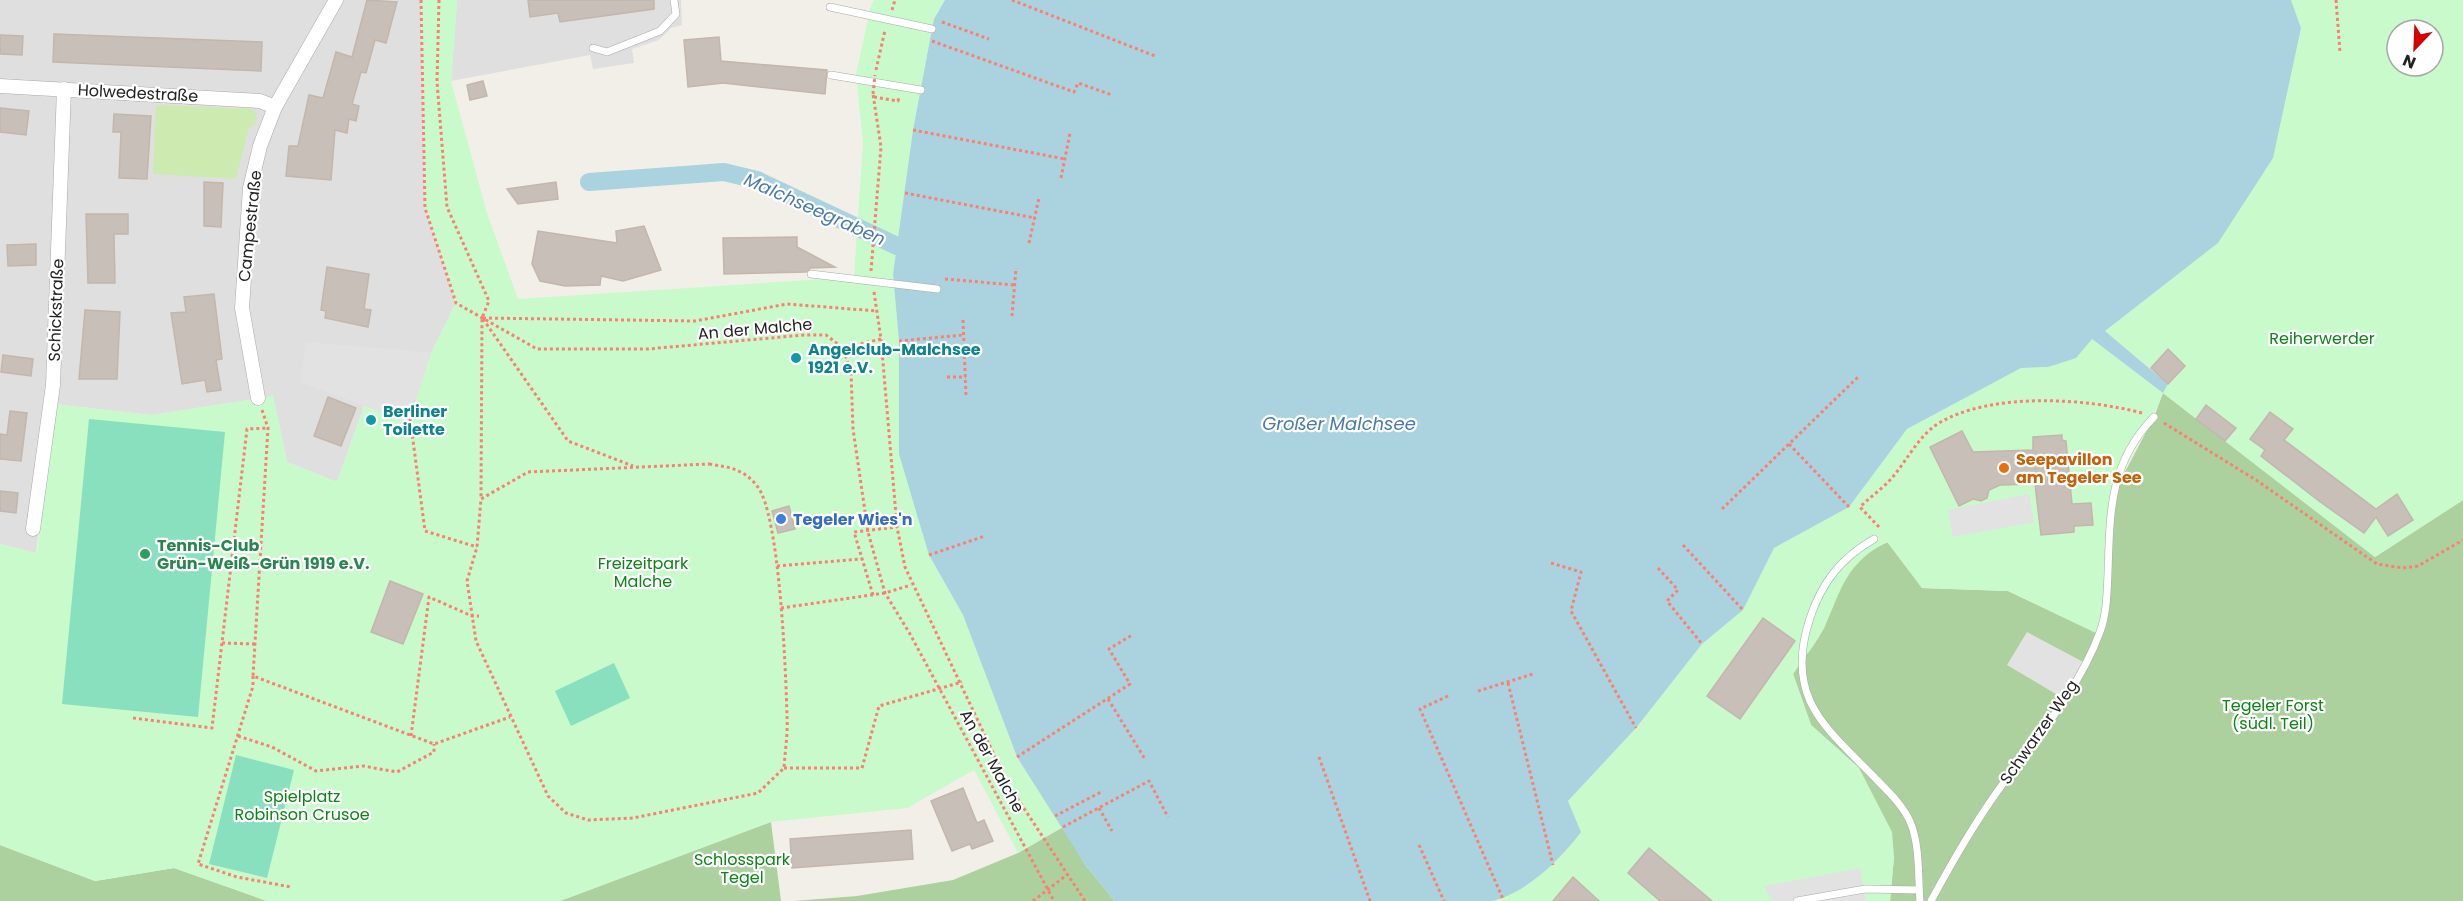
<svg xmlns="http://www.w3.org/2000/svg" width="2463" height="901" viewBox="0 0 2463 901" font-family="Poppins,sans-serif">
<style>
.residential{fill:#e0dfdf}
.grass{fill:#cdebb0}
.forest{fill:#add19e}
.park{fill:#c8facc;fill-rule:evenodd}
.pitch{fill:#88e0be}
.parking{fill:#e2e2e2}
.water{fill:#aad3df}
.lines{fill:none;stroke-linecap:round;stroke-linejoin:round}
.canal{stroke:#aad3df;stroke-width:18}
.building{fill:#c7bfb8;stroke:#c4b6ab;stroke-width:1.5}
.lane-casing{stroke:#a9a9a9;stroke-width:8}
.street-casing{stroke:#a9a9a9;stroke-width:15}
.path{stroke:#fa8072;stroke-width:3;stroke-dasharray:3 3;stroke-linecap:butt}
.lane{stroke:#fff;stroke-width:7}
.street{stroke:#fff;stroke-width:14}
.path-bridge{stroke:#fa8072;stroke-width:3;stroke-dasharray:3 3;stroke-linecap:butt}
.culture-dot{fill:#0f9aa8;stroke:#fff;stroke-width:2}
.food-dot{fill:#e8710a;stroke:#fff;stroke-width:2}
.shop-dot{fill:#3f7fe0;stroke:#fff;stroke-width:2}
.leisure-dot{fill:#2e9e5b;stroke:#fff;stroke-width:2}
.labels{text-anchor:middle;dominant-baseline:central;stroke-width:4.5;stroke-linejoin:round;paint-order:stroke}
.street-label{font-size:16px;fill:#222;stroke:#fff}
.park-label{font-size:16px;fill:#0c8416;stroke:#fff}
.culture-label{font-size:16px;font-weight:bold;fill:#0d838f;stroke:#fff;text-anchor:start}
.food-label{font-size:16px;font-weight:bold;fill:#c56008;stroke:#fff;text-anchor:start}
.shop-label{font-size:16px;font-weight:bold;fill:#366cbe;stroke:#fff;text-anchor:start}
.leisure-label{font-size:16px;font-weight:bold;fill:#27864d;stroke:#fff;text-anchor:start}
.water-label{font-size:18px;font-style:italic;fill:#4a7aab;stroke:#fff}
</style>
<rect width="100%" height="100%" fill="#f2efe9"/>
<g class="residential">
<path d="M0,0H421L425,208L456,303L431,353L409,422L364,406L337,482L287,462L273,396L152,415L53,404L36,553L0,544Z"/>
<path d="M457,0H681L682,25L671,28L659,40L632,49L634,63L593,69L590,55L451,81Z"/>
</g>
<path class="grass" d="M156,105L252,109L257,114L255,125L249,128L236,179L153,174Z"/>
<g class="forest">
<path d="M2163,393L2375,557L2463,500V901H1890L1894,857L1859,768L1811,725L1793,674L1824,628L1832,603L1849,573L1867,552L1888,542L1922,588L2008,591L2091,630L2118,485L2154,417Z"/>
<path d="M771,822L781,901H560Z"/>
<path d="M1063,827L1086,866L1115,901H793L857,896L953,880L1018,853Z"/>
<path d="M0,845L95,881L174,868L267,901H0Z"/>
</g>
<g class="park">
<path d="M421,0H457L451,81L487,213L518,299L854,277L863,143L856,74L871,6L874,0H945L934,19L932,29L913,130L893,274L899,341L929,555L963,615L1017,757L1063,827L1018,853L974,770L907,808L771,822L560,901H267L174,868L95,881L0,845V544L37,553L53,404L152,415L273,396L287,462L337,482L364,406L409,422L431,353L456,303L425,208Z"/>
<path d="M2291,0H2463V500L2375,557L2163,393C2149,430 2122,463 2115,503C2107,547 2116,592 2102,636L2008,591L1922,588L1887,542C1846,563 1842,588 1825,626C1817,643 1803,659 1793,674L1811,725L1859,768L1892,832L1894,857L1890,901H1492L1503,898L1581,832L1568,801L1636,728L1702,644L1743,610L1774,548L1849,507L1907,429L2021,368L2048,367L2092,339L2163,393L2168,383L2105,331L2218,243L2301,28ZM2397,30H2433V66H2397Z"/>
</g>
<g class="pitch">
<path d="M89,419L225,432L198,717L62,704Z"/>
<path d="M614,663L630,698L571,726L555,691Z"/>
<path d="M236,755L294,770L267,878L209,864Z"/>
</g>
<g class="parking">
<path d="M306,342L431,353L409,422L300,382Z"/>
<path d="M2029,494L2034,522L1953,537L1948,510Z"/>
<path d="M2027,632L2087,664L2066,700L2007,665Z"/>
<path d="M1860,868L1866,901H1772L1764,886Z"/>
</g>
<path class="water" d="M945,0H2291L2301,28L2273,158L2218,243L2105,331L2168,384L2163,393L2092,339L2076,358L2048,367L2021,368L1907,429L1849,507L1774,548L1743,610L1702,644L1636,728L1568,801L1581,832C1561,859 1526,893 1492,901H1115L1086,866L1017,757L963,615L929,555L899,454V341L893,274L913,130L932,29L934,19Z"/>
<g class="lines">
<path class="canal" d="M589,182L724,172L757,180L897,246"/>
</g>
<g class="building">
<path d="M367,0L397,2L386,43L375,40L366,73L361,72L352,104L359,106L356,121L349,119L347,133L335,130L331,180L286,176L289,146H298L309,95L323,98L336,52L352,57Z"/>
<path d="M528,0H654V9L560,22L558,13L530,17Z"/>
<path d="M54,34L262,42L261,71L53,62Z"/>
<path d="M0,35L23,36L22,55L0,54Z"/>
<path d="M719,37L721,61L827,70L825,94L723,83L688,87L684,40Z"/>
<path d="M483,81L487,96L470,100L467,85Z"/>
<path d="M0,108L29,111L26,135L0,132Z"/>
<path d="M114,114L151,116L147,179L119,178L121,132H113Z"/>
<path d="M204,182L223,183L221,227L204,226Z"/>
<path d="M556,182L558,199L518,204L507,189Z"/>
<path d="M86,214H128V234H114L115,283H88Z"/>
<path d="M644,226L661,270L623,281L601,276L600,285L565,286L540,281L532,264L538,231L617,243L616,231Z"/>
<path d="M797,237V247L835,267L811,268L806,272L724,274L723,238Z"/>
<path d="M36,244V265L8,266L7,245Z"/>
<path d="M327,267L369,274L364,309L371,310L368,327L325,318L326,311L321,310Z"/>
<path d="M214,294L222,359L216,360L221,390L207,392L205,380L182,384L171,313L186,312L184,297Z"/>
<path d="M85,310L120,312L117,379H79Z"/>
<path d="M2168,349L2185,366L2168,384L2151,368Z"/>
<path d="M3,355L33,359L31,376L1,372Z"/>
<path d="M328,397L356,408L341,446L314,436Z"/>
<path d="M2206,405L2236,428L2225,441L2196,419Z"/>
<path d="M10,411L27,413L21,461L0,459V434L7,435Z"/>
<path d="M2270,412L2293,429L2284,440L2376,509L2397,494L2413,520L2388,536L2376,517L2364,533L2319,501L2261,456L2265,450L2250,439Z"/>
<path d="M1962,431L1973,452L2033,450V437L2062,435V440L2066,441L2072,504L2091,503L2093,525L2074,526V532L2041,535L2035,484L2000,485L1989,490L1987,498L1981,501L1973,499L1959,506L1930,447Z"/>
<path d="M0,491L18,493L16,513L0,511Z"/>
<path d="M789,506L795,529L778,533L772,511Z"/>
<path d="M390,581L423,594L403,644L371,632Z"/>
<path d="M1763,618L1795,641L1740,719L1707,696Z"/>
<path d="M963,788L977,823L984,820L993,841L972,849L970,844L952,851L931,801Z"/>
<path d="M911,830L913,859L792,868L790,839Z"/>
<path d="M1649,848L1712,901H1660L1628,873Z"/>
<path d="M1573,877L1599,901H1553Z"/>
</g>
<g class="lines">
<defs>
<g id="lane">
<path d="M830,7L932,29"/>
<path d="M593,48L607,52L660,31L676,14L674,0"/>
<path d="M831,75L921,90"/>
<path d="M811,274L937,289"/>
<path d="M1874,539C1841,558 1822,582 1810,618C1783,700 1828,729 1878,781C1890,793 1905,808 1911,824C1920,847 1918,877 1920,901"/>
<path d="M1797,901L1865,889L1919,890"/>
<path d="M1931,901C1951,864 1972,827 1997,792C2034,740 2078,692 2100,632C2107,613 2107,593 2108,573C2110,513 2109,463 2154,417"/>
</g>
<g id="street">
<path d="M0,86L260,101L275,107"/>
<path d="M258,398L242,308L250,188L260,146L275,107L336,0"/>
<path d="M33,529L53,385L64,89"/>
</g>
</defs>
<use href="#lane" class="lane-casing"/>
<use href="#street" class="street-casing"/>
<g class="path">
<path d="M421,0L425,208L456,303L537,349H648L804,335H826L843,348L851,372L853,429L868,532L885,593L910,634L1054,901"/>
<path d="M439,0L437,82L447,207L489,301L482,318L481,499"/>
<path d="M1012,0L1155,56"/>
<path d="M2336,0L2340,52"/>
<path d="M892,10L895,0"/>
<path d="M942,22L989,39"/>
<path d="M932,41L1074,92L1078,83L1112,95"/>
<path d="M876,70L885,30"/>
<path d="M874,97L898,101L899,97"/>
<path d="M913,130L1065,159"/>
<path d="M1061,178L1070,133"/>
<path d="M905,193L1035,218"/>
<path d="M1029,243L1039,198"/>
<path d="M871,271L881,147L873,94"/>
<path d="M945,279L1014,285"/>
<path d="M874,292L881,339L897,527L905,567L1008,784L1085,901"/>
<path d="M1012,316L1016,268"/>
<path d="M483,318L695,321L787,304L877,311"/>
<path d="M483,319L568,441L633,466"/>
<path d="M963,320L966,396"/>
<path d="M899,341L963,335"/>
<path d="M843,348L881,339"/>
<path d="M947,377H966"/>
<path d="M262,410L268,428L253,676L434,744L510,717"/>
<path d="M410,418L425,531L477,547"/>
<path d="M2164,423L2256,480L2377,564L2403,568L2418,566L2463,540"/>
<path d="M1789,444L1849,507"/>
<path d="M709,464C729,467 744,469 757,486C780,513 786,676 787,717C788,734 785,751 784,768L758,793L633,818L588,820L566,813L548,796L476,641L467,581L477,547L481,499L528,472Z"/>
<path d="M1722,509L1858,377"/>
<path d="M1879,527L1860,507C1870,497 1882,489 1891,479C1907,461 1918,436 1939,423C1991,392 2086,398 2142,413"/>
<path d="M1683,545L1743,610"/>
<path d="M929,555L985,536"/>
<path d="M1551,563L1581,572L1571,611L1636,728"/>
<path d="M777,566L862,559"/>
<path d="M1658,568L1678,590L1667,601L1702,644"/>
<path d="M873,595L854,532L897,527"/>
<path d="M781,608L885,593L911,585"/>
<path d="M222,643L255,644"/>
<path d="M253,676V686L198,864L237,877L291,887"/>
<path d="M1508,683L1553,865"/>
<path d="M1478,691L1533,674"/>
<path d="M1448,696L1420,709L1503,899"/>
<path d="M1108,699L1145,759"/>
<path d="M133,718L212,728L247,429L268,428"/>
<path d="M238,736L272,747L316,771L363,766L397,772L434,752V744"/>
<path d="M411,736L429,597L472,616H479"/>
<path d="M1017,757L1130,684L1109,649L1132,635"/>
<path d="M1319,757L1370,901"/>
<path d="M784,768H862L879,706L962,682"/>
<path d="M1099,808L1112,831"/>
<path d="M1055,816L1103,791"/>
<path d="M1063,827L1149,781L1168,817"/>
<path d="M1419,845L1444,901"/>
<path d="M1033,901L1068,874"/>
</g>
<use href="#lane" class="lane"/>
<use href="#street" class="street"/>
<path class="path-bridge" d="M873,94L875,75"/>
</g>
<g class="culture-dot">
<circle cx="796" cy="358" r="6"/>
<circle cx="371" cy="420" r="6"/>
</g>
<circle class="food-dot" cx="2004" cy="468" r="6"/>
<circle class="shop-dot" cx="781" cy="519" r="6"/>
<circle class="leisure-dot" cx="145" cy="554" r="6"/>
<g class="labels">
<g class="street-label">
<text transform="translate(138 93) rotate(3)">Holwedestraße</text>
<text transform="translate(250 226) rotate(-84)">Campestraße</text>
<text transform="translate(56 310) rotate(-88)">Schickstraße</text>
<text transform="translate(755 329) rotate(-5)">An der Malche</text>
<text transform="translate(2039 732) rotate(-55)">Schwarzer Weg</text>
<text transform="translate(992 761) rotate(61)">An der Malche</text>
</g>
<g class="park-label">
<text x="2322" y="338">Reiherwerder</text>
<text x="643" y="563">Freizeitpark<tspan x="643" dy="18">Malche</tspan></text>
<text x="2273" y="705">Tegeler Forst<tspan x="2273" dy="18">(südl. Teil)</tspan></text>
<text x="302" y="796">Spielplatz<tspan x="302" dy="18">Robinson Crusoe</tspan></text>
<text x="742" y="859">Schlosspark<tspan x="742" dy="18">Tegel</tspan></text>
</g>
<g class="culture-label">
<text x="808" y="349">Angelclub-Malchsee<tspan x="808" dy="18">1921 e.V.</tspan></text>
<text x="383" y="411">Berliner<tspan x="383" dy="18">Toilette</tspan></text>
</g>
<g class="food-label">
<text x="2016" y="459">Seepavillon<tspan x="2016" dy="18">am Tegeler See</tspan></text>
</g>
<g class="shop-label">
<text x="793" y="519">Tegeler Wies'n</text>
</g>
<g class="leisure-label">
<text x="157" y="545">Tennis-Club<tspan x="157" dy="18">Grün-Weiß-Grün 1919 e.V.</tspan></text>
</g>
<g class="water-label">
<text transform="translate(815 209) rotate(24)">Malchseegraben</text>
<text x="1339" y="423">Großer Malchsee</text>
</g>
</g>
<g transform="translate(2415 48) rotate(203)"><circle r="28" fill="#ffffff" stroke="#a7a7a7" stroke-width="1.5"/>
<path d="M0-4.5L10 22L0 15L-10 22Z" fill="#d40000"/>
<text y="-9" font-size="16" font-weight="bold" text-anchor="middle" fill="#222222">N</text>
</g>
</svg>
